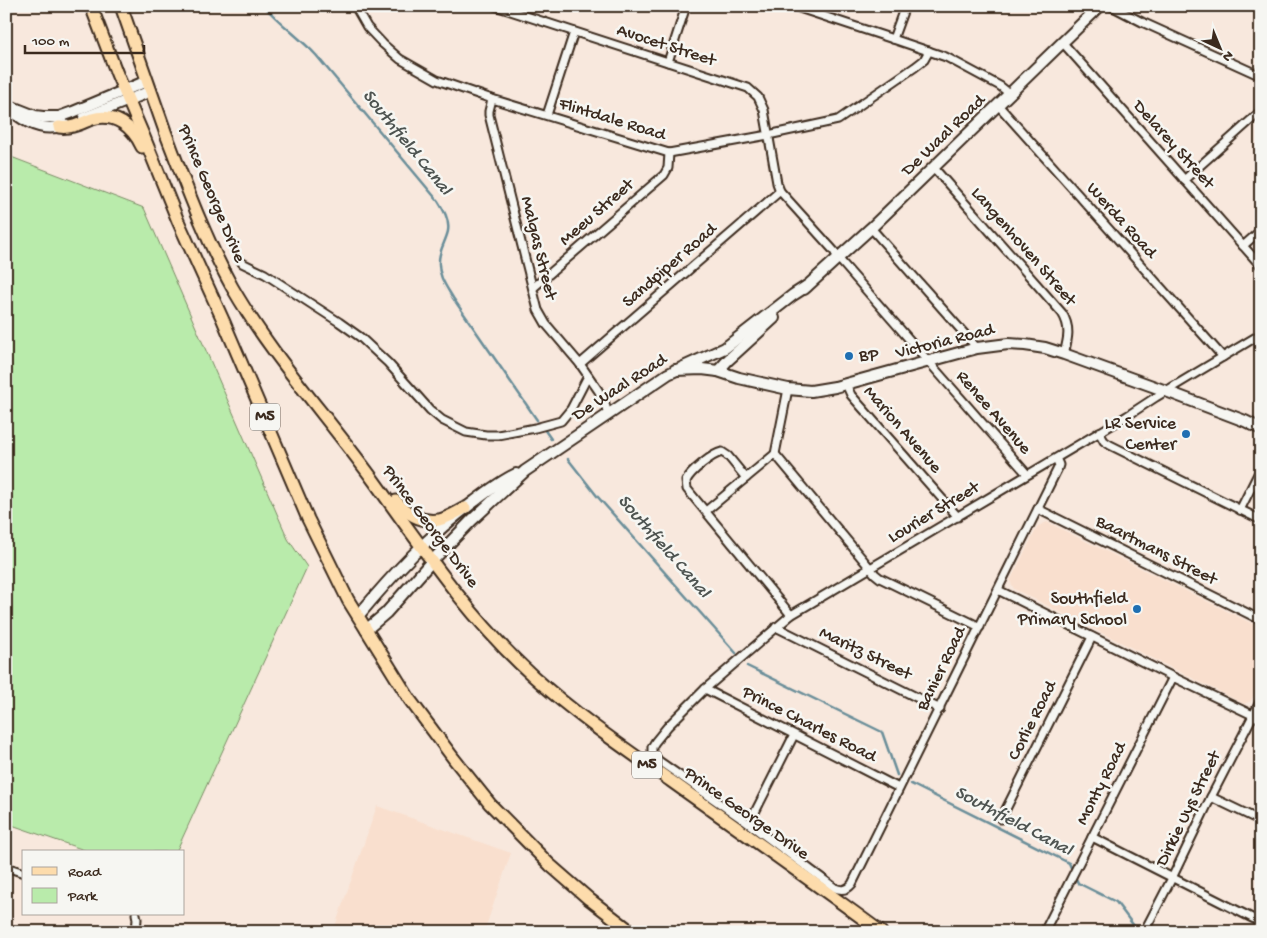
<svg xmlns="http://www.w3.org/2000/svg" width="1267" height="938" viewBox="0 0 1267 938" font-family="'Gochi Hand',sans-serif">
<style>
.built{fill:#f9dfce}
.green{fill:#b9ebab;stroke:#7a8a64}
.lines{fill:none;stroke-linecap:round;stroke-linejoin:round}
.stream{stroke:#6a8e99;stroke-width:2.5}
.street-casing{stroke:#3b2a1e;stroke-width:11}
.secondary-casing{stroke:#3b2a1e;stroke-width:14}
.primary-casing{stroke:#3b2a1e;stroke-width:15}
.street{stroke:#f6f6f2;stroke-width:7}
.secondary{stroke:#f6f6f2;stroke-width:10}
.primary{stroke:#fddcac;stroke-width:11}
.poi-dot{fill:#1f6fb2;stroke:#f6f6f2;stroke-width:2}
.labels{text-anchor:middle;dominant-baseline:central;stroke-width:5;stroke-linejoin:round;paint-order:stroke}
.shield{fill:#f6f6f2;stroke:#73675e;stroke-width:1}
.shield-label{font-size:16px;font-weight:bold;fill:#3b2a1e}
.street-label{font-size:18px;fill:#3b2a1e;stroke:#f6f6f2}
.poi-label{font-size:18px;fill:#3b2a1e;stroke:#f6f6f2;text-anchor:end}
.water-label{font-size:19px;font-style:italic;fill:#4e5451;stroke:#f6f6f2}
</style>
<rect width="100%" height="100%" fill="#f8e8dd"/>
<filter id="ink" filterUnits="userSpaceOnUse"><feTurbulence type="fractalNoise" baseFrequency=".02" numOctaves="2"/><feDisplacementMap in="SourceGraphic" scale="10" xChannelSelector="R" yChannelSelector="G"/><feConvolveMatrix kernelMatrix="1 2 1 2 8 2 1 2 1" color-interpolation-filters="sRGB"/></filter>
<g filter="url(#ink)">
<g class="built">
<path d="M1047,522L1261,628V682L1251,701L1244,704L1014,589L1010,581L1038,526Z"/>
<path d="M377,806L511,853L484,932H333Z"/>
</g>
<path class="green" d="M6,155L144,208L288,539L307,567L176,852H90L6,823Z"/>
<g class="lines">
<g class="stream">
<path d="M264,6C280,24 300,38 316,55L438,201C443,209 450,220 448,231C446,241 439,250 439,261C438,276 446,286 453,298L537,420"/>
<path d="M544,429L551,439"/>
<path d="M568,459L597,496L736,653"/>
<path d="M747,666L882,732L897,775"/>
<path d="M911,784L1069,863L1078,883L1116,902L1137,930"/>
</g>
<defs>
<g id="street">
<path d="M355,6L367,27L383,44L400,59L437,80L492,99L669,153L768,135L838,120L915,67L924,60L929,51"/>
<path d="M495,6L748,88L758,97L764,110L777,183L780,191L834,251L838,258L1027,474"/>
<path d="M793,6L893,39L946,57L1000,86L1010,94"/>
<path d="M1111,6L1142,22L1261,76"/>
<path d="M893,39L905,6"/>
<path d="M1063,43L1261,266"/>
<path d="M668,62L686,6"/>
<path d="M492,99L489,111V115L538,310L546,324L580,364L598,390L604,400L608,415"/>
<path d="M998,105L1223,357"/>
<path d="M547,115L574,32"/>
<path d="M934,168L1062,313C1071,327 1068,339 1064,354"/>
<path d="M1184,180L1261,111"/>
<path d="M871,228L977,348"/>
<path d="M1243,246L1261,230"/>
<path d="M242,263L265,274L339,322L360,337L388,363L430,410L442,420L466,432L486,435H498L535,428L561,421L571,409L588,376"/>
<path d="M533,288L664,175L668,168L669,153"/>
<path d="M580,364L780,191"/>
<path d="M846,384L851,395L958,517"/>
<path d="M1099,432L1104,441L1110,445L1261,520"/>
<path d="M775,454L875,574L880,578L980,627"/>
<path d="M1056,458L1059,465L1058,468C990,607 920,745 852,884C847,890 842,891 835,888L749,824L659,761L652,753V747L655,742L668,726L705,689L791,615L1127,416L1156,397L1261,334"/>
<path d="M746,478L728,456L722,452C712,454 690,472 686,481L687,489L791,615"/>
<path d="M1038,509L1261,620"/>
<path d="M1240,510L1261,468"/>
<path d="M706,511L775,454L788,389"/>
<path d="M998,590L1173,677L1261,719"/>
<path d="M776,627L940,709"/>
<path d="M705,689L899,788"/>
<path d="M1211,797L1261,821"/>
<path d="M1001,819L1092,637"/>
<path d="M749,824L794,735"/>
<path d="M1092,837L1256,920L1261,924"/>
<path d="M6,867L24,873"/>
<path d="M136,914L137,919L136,932"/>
<path d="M1044,932L1173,677"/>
<path d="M1144,932L1172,878L1211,797L1261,700"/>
</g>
<g id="secondary">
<path d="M6,105C23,122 42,133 65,125"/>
<path d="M7,105L35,116L43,117H59L73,112L147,81"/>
<path d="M84,118L151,91"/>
<path d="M804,289L871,228L1100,6"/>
<path d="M675,370L702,369L718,371L739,378L788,389L811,391L835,387L977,348L1008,344L1025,345L1045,348L1064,354L1166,391L1245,421L1261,429"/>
<path d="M718,371L728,360L774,318"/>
<path d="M358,616C393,574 430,534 475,501C488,491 501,481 516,474"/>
<path d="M366,630L386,613L432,561L472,520L525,471L668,374L725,348L793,295L807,286"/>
</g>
<g id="primary">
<path d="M91,6L117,74L144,137L178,221L223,320L308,519L348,600L410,700L454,759L490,804L550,865L589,899L632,932"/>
<path d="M121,6C136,49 151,92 166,134C186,186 205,238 232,287C272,357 327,416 374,481C423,549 471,620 533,676C576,715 624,748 671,781C741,831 812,881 881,932"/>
<path d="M59,127C71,129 81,123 92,119C115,112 133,127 142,147"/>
<path d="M396,501C407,514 421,523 439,520C448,518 457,512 465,508"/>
</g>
</defs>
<use href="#street" class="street-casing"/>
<use href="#secondary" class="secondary-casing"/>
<use href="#primary" class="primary-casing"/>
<use href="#street" class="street"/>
<use href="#secondary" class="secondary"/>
<use href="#primary" class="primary"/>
</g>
</g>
<g class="poi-dot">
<circle cx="849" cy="356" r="5"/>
<circle cx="1186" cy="434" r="5"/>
<circle cx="1137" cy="609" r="5"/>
</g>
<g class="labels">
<g class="shield">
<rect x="250" y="403.5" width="30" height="27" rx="4"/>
<rect x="632" y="751.5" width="30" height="27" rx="4"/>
</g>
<g class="shield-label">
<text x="265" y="417">M5</text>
<text x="647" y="765">M5</text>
</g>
<g class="street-label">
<text transform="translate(666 46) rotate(18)">Avocet Street</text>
<text transform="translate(612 120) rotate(17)">Flintdale Road</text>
<text transform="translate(944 136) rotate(-44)">De Waal Road</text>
<text transform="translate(1173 145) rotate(48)">Delarey Street</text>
<text transform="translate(211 194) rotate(67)">Prince George Drive</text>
<text transform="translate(597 213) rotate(-41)">Meeu Street</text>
<text transform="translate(1121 221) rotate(48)">Werda Road</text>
<text transform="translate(1023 247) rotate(49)">Langenhoven Street</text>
<text transform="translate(538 248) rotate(76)">Malgas Street</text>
<text transform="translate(670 266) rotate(-41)">Sandpiper Road</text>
<text transform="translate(945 342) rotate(-14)">Victoria Road</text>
<text transform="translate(620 388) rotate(-33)">De Waal Road</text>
<text transform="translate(993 413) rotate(49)">Renee Avenue</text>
<text transform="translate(902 430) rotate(49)">Marion Avenue</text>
<text transform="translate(934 513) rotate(-31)">Lourier Street</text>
<text transform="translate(430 527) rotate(53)">Prince George Drive</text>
<text transform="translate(1156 551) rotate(27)">Baartmans Street</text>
<text transform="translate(865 654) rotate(26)">Maritz Street</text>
<text transform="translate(942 669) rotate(-64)">Banier Road</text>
<text transform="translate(1033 721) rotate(-63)">Corlie Road</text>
<text transform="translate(809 725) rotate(27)">Prince Charles Road</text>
<text transform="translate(1102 784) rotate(-63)">Monty Road</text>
<text transform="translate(1189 809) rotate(-64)">Dirkie Uys Street</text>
<text transform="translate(746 814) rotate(35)">Prince George Drive</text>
</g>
<g class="poi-label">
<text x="859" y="356" text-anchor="start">BP</text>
<text x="1176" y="424">LR Service<tspan x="1176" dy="21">Center</tspan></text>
<text x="1127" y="599">Southfield<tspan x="1127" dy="21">Primary School</tspan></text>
</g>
<g class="water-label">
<text transform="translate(406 143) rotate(51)">Southfield Canal</text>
<text transform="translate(663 547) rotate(49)">Southfield Canal</text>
<text transform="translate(1013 822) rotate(28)">Southfield Canal</text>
</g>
</g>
<rect width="1267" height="938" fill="none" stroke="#f6f6f2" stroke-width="25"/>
<rect x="12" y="12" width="1242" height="913" fill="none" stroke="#3b2a1e" stroke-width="2" filter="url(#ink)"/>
<rect x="22" y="850" width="162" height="65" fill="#f6f6f2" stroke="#aba49d"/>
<rect x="32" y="867" width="25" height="8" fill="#fddcac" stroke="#aba49d"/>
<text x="68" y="876" font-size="15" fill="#3b2a1e">Road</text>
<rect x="32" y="888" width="25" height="15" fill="#b9ebab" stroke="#aba49d"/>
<text x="68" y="900" font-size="15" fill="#3b2a1e">Park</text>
<g transform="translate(1220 48) rotate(136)" stroke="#f6f6f2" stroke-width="4" paint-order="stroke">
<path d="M0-4L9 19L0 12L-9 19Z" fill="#3b2a1e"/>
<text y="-8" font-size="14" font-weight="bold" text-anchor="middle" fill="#3b2a1e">N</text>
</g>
<path d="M25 45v8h119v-8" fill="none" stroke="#3b2a1e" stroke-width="2.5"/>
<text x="32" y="45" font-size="15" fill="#3b2a1e" stroke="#f6f6f2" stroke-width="4" paint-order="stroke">100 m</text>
</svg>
